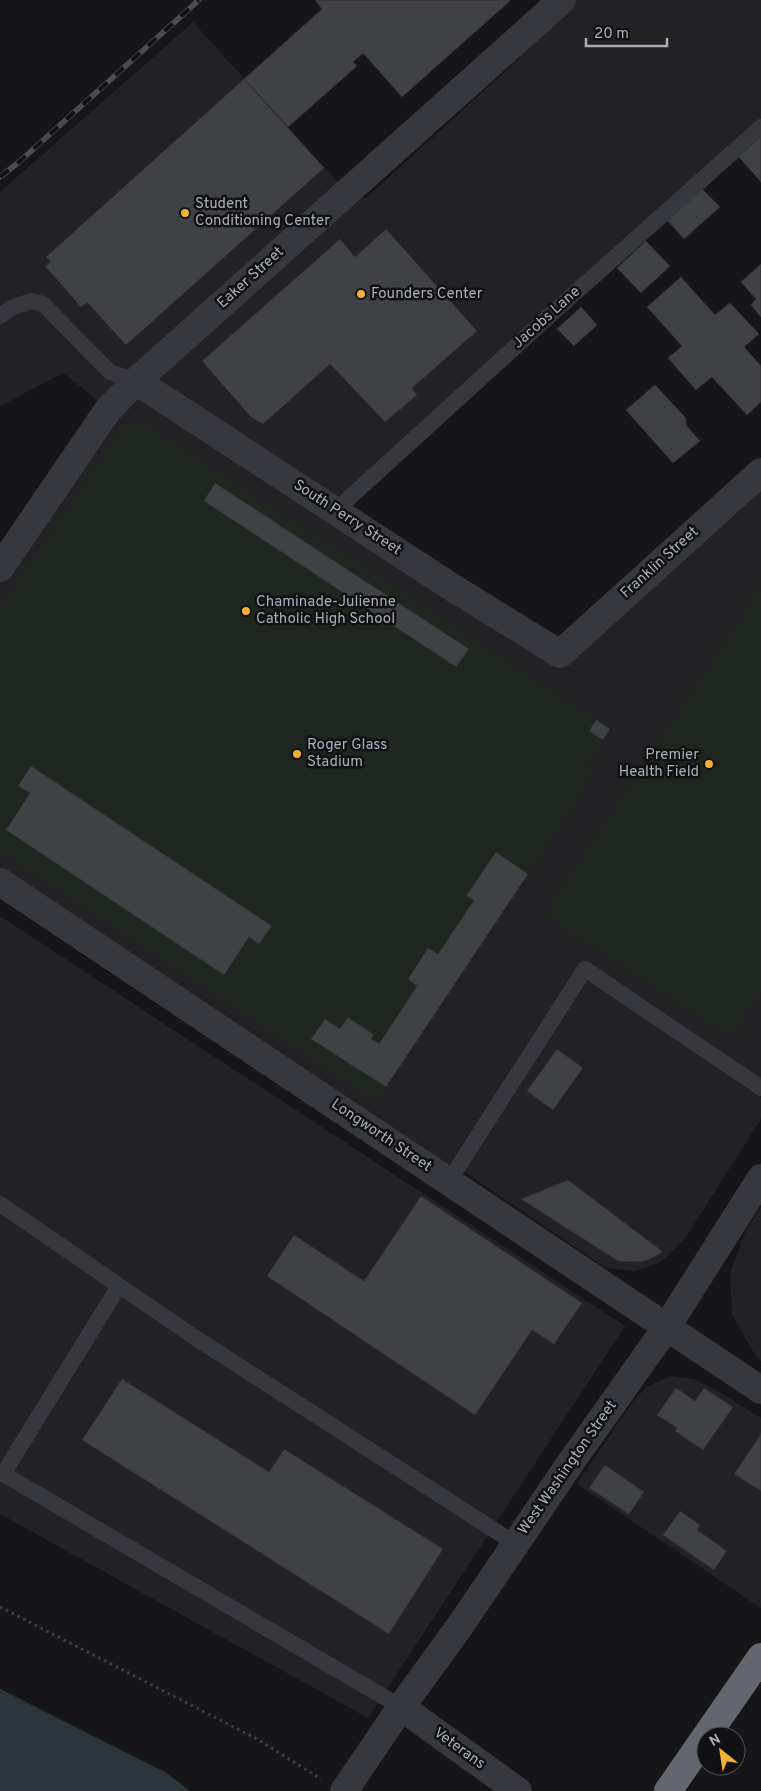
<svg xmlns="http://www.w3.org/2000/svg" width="761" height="1791" viewBox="0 0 761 1791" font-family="Overpass,sans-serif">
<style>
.built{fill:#222225}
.green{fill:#1e261f}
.water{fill:#2c353c}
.building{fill:#404145;stroke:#303034}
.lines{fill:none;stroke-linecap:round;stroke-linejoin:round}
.path{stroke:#3d3f44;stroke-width:3;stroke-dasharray:2.5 4;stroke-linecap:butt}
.service{stroke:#37383d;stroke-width:16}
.minor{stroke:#37383d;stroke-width:28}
.tertiary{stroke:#37383d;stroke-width:28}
.motorway{stroke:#63666e;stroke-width:28}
.rail-casing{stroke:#4a4c52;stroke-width:5.5}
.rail{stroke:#111113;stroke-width:4;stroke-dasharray:11;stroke-linecap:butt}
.poi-dot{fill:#f2b134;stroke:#111113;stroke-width:2}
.labels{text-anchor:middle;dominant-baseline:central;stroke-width:5;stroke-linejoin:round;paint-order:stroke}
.poi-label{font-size:15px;fill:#a8adb8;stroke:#111113;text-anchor:start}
.street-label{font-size:15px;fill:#a8adb8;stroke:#111113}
</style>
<rect width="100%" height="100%" fill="#161618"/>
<g class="built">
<path d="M562,0H761V126L336,510L560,654L761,472V1088L585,969L449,1181L0,882V568L108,410L81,387L63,373L0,406V192L193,22L347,192L365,199L520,58L510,47Z"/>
<path d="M0,916L625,1326L368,1718L0,1514Z"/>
<path d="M587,980L761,1098V1119L686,1237L661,1262L635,1271L606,1268L463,1171Z"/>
<path d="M761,1207V1362L750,1347L732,1314L730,1274L746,1230Z"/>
<path d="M671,1376L694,1379L718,1391L761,1418V1608L577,1484L633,1401L647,1387Z"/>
</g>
<g class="green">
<path d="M144,423L610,729L585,768L594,772L528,874L376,1102L0,852V607L123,425Z"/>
<path d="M761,587V990L730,1037L553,921V919L544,914Z"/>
</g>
<path class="water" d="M0,1689L165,1772L190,1791H0Z"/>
<g class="building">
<path d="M315,0H511L402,97L363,53L353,62L357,66L288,127L244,79L322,9Z"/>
<path d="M244,79L324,168L126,345L87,302L81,307L45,266L51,262L46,257Z"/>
<path d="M761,133V182L737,155Z"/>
<path d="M702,189L720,207L684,239L667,220Z"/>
<path d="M386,229L477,331L412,388L417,395L385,422L330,364L263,424L251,417L202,361L340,239L355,257Z"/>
<path d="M646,241L670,266L641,293L617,268Z"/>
<path d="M761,264V317L751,305L756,299L741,282Z"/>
<path d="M681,277L715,315L730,303L759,334L744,347L761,366V402L747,415L712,377L696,390L668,358L682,346L647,307Z"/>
<path d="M581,307L597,325L574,346L557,329Z"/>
<path d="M655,385L686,418V425L700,441L673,463L626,410Z"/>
<path d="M215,483L469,649L456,667L204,501Z"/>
<path d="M596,720L610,729L603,740L589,731Z"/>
<path d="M31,766L272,926L259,944L249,937L224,975L6,830L30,793L18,786Z"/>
<path d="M496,852L528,874L386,1087L311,1039L325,1019L340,1029L348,1017L374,1035L371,1039L379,1044L417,986L408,979L428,948L438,954L474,900L466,896Z"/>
<path d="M557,1049L583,1068L553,1110L527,1091Z"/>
<path d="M568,1180L663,1252L648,1260L640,1262L618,1261L521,1199Z"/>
<path d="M421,1196L582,1303L554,1344L532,1330L475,1415L267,1276L294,1235L364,1281Z"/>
<path d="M122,1379L269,1472L284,1449L443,1549L389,1634L82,1440Z"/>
<path d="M676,1388L695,1401L704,1388L733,1407L703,1450L675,1431L677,1428L657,1415Z"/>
<path d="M761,1434V1491L734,1474Z"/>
<path d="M605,1465L644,1492L629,1514L589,1488Z"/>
<path d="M680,1511L700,1525L697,1530L727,1551L714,1570L663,1535Z"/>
</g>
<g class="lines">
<path class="path" d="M0,1607L257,1739L321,1779"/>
<g class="service">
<path d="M0,316L11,308L31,301L43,304L110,372L136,381"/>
<path d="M336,510L548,317L761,127"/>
<path d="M449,1181L585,969L761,1088"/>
<path d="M0,1204L194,1337L516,1544"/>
<path d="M0,1472L401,1707"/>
<path d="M3,1474L119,1286"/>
</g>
<g class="minor">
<path d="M136,381L450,586L560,654L761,472"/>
<path d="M0,568L108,410L136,381L562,0"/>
<path d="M401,1707L518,1791"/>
</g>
<g class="tertiary">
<path d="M0,882L761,1390"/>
<path d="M344,1791L401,1707L460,1626L569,1465L666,1328L761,1178"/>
</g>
<path class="motorway" d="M668,1791L761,1657"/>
<defs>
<path id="rail" d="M0,177L19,162L199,0"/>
</defs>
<use href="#rail" class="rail-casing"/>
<use href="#rail" class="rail"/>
</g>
<g class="poi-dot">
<circle cx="185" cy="213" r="5"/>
<circle cx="361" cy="294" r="5"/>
<circle cx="246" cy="611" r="5"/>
<circle cx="297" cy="754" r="5"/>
<circle cx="709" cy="764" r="5"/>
</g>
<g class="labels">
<g class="poi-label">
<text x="195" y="204">Student<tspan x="195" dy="17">Conditioning Center</tspan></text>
<text x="371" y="294">Founders Center</text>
<text x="256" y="602">Chaminade-Julienne<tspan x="256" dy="17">Catholic High School</tspan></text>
<text x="307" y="745">Roger Glass<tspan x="307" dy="17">Stadium</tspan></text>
<text x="699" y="755" text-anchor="end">Premier<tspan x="699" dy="17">Health Field</tspan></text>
</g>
<g class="street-label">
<text transform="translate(251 278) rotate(-42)">Eaker Street</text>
<text transform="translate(547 318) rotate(-42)">Jacobs Lane</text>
<text transform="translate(347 518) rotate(33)">South Perry Street</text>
<text transform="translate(660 563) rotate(-42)">Franklin Street</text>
<text transform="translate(381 1136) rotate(34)">Longworth Street</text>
<text transform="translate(568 1468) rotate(-55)">West Washington Street</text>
<text transform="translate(459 1749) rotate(36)">Veterans</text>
</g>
</g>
<g transform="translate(721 1751) rotate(330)"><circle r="24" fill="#111113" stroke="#4d4f55"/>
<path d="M0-4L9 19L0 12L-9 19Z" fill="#f2b134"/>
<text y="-8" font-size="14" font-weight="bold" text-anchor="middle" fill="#a8adb8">N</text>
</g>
<path d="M586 38v8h81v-8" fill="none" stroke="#a8adb8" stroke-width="2.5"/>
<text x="594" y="38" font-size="15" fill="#a8adb8" stroke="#111113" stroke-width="4" paint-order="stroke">20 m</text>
</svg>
